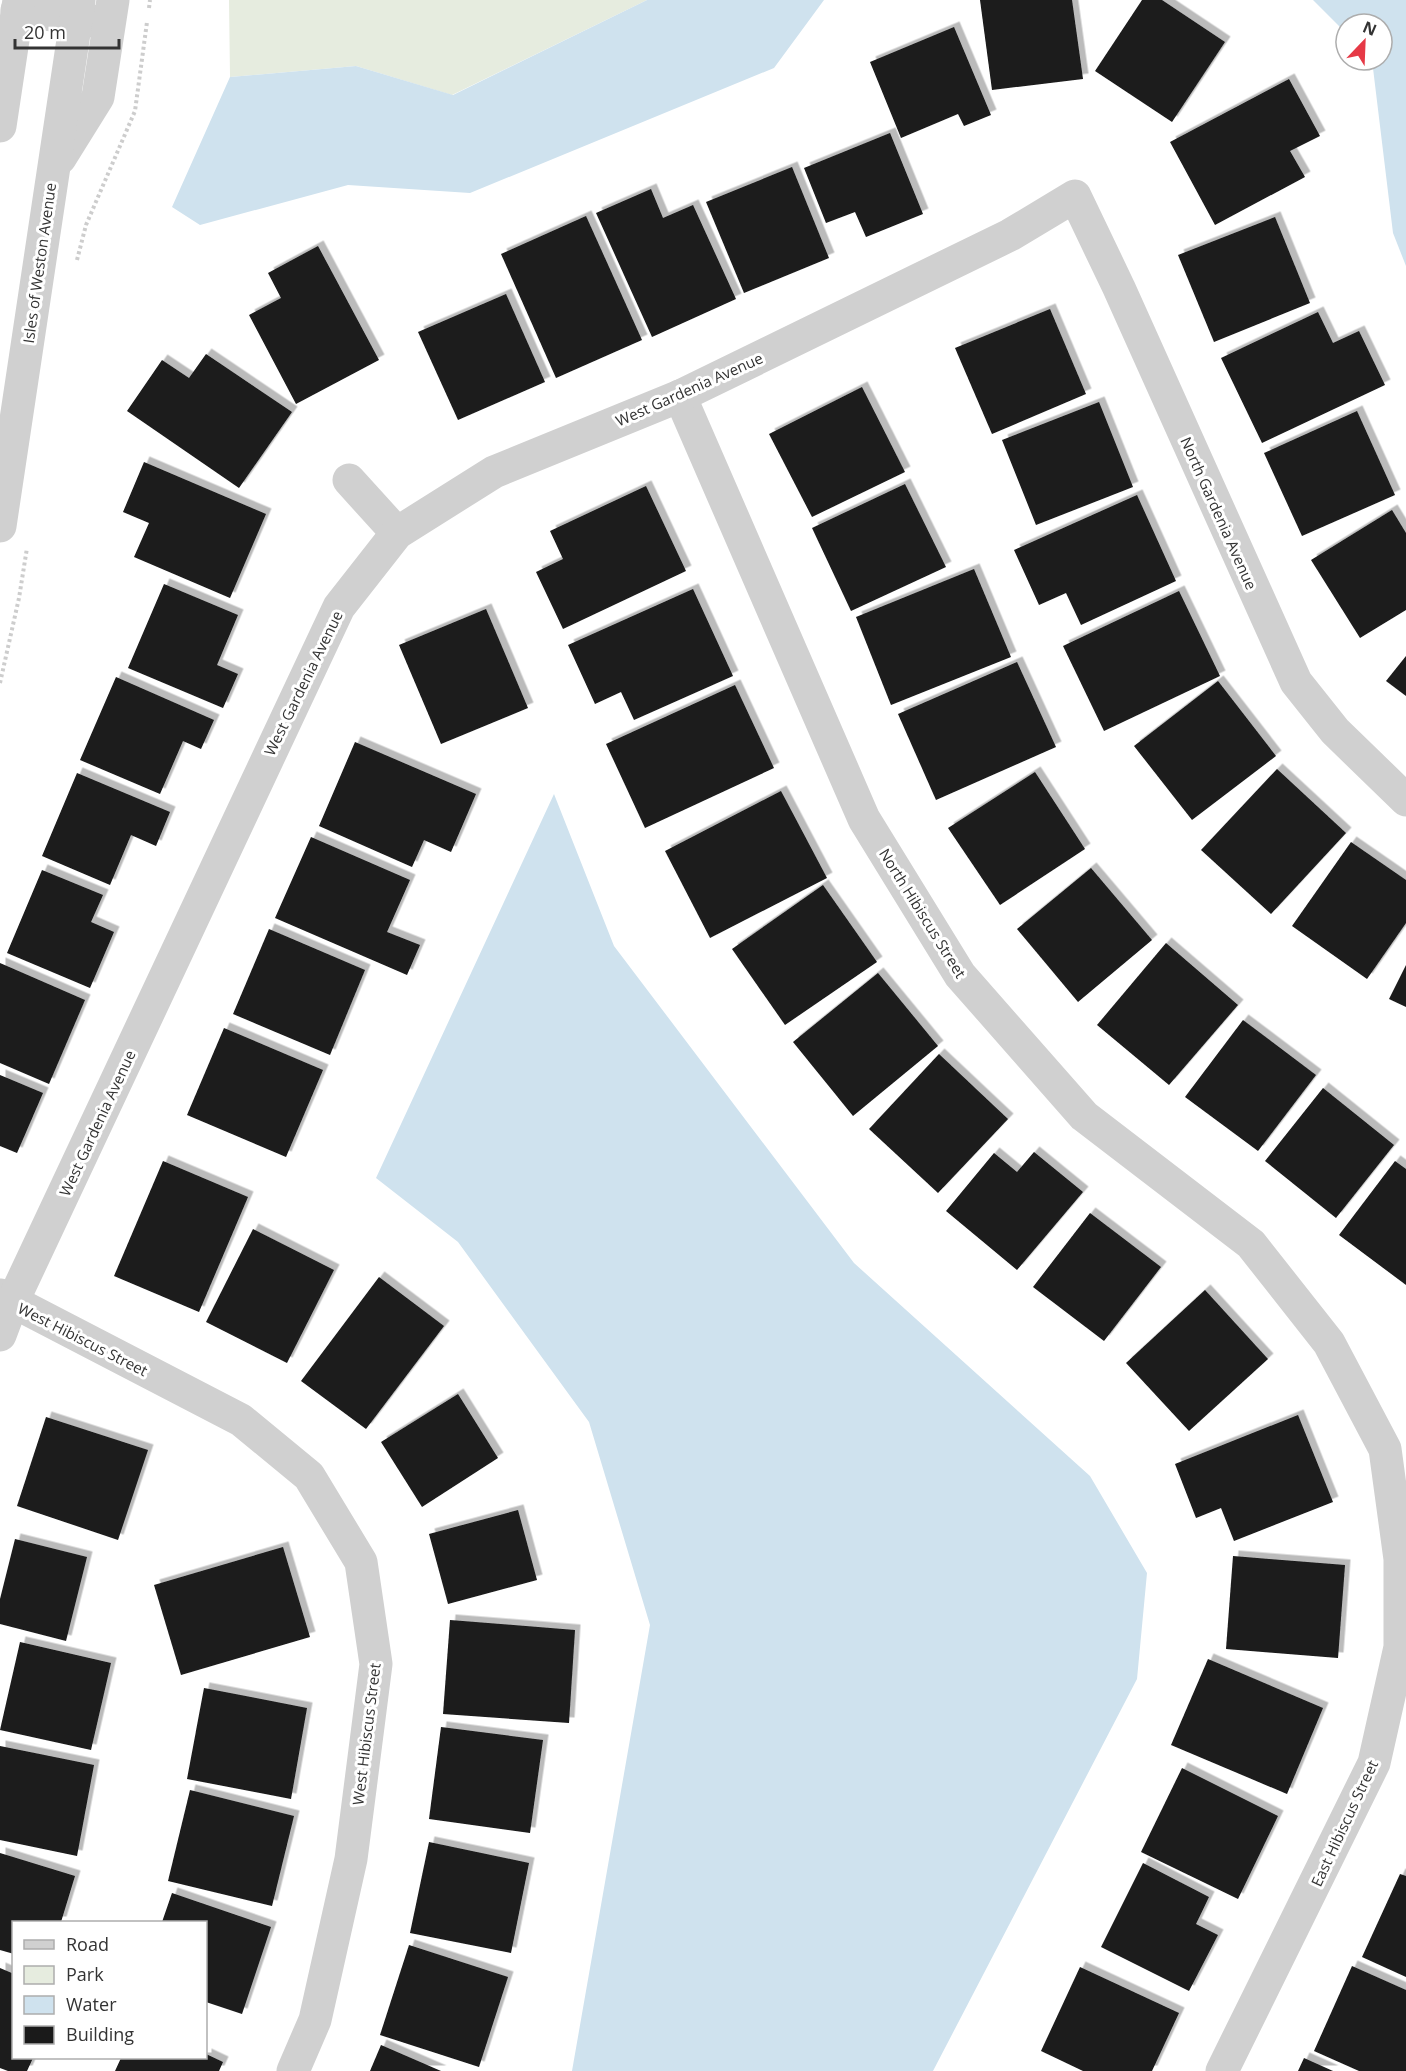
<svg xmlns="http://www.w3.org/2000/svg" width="1406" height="2071" viewBox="0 0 1406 2071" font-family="'Open Sans',sans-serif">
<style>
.green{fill:#e6ecdf}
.water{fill:#cfe2ee}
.building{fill:#1a1a1a;filter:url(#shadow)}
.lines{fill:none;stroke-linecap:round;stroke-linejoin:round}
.path{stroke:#cdcdcd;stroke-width:4;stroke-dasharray:3 3;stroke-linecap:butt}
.minor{stroke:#d0d0d0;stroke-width:33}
.labels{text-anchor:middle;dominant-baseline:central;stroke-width:6;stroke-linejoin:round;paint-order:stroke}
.street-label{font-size:15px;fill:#333;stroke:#fff}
</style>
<defs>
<filter id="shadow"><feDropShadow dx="5.5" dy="-5.5" stdDeviation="0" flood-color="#0004"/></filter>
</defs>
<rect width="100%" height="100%" fill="#fff"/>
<path class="green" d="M229,0H647L452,95L356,66L230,77Z"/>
<g class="water">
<path d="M647,0H824L774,68L470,193L348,185L200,225L172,207L230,77L356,66L453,95Z"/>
<path d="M1313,0H1406V266L1393,233L1372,60H1382V24H1346V33Z"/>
<path d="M554,794L614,946L854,1263L1090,1476L1147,1573L1137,1679L933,2071H572L650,1625L589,1422L458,1242L376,1178Z"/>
</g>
<g class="building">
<path d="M980,0H1072L1083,79L992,90Z"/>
<path d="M1142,0H1162L1225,42L1172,122L1095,71Z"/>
<path d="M954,27L991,115L964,126L958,114L901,138L870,62Z"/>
<path d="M1289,79L1320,136L1290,151L1305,177L1215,225L1170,142Z"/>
<path d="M890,133L923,214L866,237L855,212L826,223L804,168Z"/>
<path d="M792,167L829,258L744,293L706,202Z"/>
<path d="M651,189L663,218L693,205L736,299L652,337L596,213Z"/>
<path d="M586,216L642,340L556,378L501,254Z"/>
<path d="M1275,217L1310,303L1214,342L1178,255Z"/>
<path d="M318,246L379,360L296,404L249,315L281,298L268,273Z"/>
<path d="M506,294L545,382L458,420L418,332Z"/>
<path d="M1050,309L1086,394L992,434L955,348Z"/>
<path d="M1318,312L1333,343L1359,331L1385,385L1262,443L1221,358Z"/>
<path d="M206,354L292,412L239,488L127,411L162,360L189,378Z"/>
<path d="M862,387L905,472L812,517L769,434Z"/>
<path d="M1099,402L1133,487L1036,525L1002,440Z"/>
<path d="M1357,411L1395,495L1302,536L1264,453Z"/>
<path d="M144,462L266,514L230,598L134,557L149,523L123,512Z"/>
<path d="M905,484L946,567L851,611L812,528Z"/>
<path d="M646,486L686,571L563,629L536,572L563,559L550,531Z"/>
<path d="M1137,495L1176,581L1081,625L1066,593L1039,605L1014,550Z"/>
<path d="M1392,510L1406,533V610L1360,638L1311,560Z"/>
<path d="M974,569L1011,657L891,705L856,617Z"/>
<path d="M164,584L238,615L217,665L238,674L223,708L128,668Z"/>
<path d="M693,589L733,676L634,720L621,692L595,704L568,645Z"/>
<path d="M1179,591L1220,676L1104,731L1063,646Z"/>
<path d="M486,609L528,708L441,744L399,645Z"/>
<path d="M1406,656V696L1386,681Z"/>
<path d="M1017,662L1056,747L936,800L898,714Z"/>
<path d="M116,677L214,720L201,749L183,741L160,794L80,760Z"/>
<path d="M1218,681L1276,756L1192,820L1134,746Z"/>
<path d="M735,685L774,768L645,828L606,744Z"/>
<path d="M355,742L476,794L451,852L424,840L412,867L319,826Z"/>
<path d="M1277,769L1346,833L1271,914L1201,850Z"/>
<path d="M1035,772L1085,849L1000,905L948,828Z"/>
<path d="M77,773L170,812L156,846L131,835L110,885L42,856Z"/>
<path d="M781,791L827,878L710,938L665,851Z"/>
<path d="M311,837L410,880L387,932L420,945L407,975L275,918Z"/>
<path d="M1351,842L1406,880V923L1367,979L1292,926Z"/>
<path d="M1091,868L1152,940L1078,1002L1017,929Z"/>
<path d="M42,870L103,895L91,922L114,932L90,988L7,953Z"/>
<path d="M823,885L877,962L785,1025L732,949Z"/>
<path d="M269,929L365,970L330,1055L233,1014Z"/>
<path d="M1166,943L1238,1005L1169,1085L1097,1025Z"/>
<path d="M0,963L85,1000L49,1084L0,1063Z"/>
<path d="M1406,965V1007L1389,999Z"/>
<path d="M878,973L938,1046L853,1116L793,1042Z"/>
<path d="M1243,1020L1316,1075L1258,1151L1185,1097Z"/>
<path d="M224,1028L323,1070L286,1157L187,1115Z"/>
<path d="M939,1054L1008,1119L938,1193L869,1129Z"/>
<path d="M0,1075L43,1093L17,1153L0,1146Z"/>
<path d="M1323,1088L1394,1145L1336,1218L1265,1161Z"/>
<path d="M1034,1152L1083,1192L1017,1270L946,1211L994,1153L1017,1172Z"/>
<path d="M163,1161L248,1197L199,1312L114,1276Z"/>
<path d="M1395,1161L1406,1169V1285L1339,1235Z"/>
<path d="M1090,1213L1161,1267L1104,1341L1033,1287Z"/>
<path d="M253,1229L334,1270L287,1363L206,1322Z"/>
<path d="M379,1277L444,1326L366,1429L301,1381Z"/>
<path d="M1205,1290L1268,1359L1189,1431L1126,1363Z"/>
<path d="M458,1394L498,1458L422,1507L381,1442Z"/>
<path d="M1298,1415L1333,1502L1234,1541L1221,1508L1196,1518L1175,1464Z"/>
<path d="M46,1417L148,1450L118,1540L17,1506Z"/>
<path d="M518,1510L537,1580L448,1604L429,1534Z"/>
<path d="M15,1539L87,1557L66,1641L0,1624V1599Z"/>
<path d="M283,1547L310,1637L181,1675L154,1585Z"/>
<path d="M1233,1556L1345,1565L1338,1658L1226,1649Z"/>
<path d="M450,1620L575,1630L569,1723L443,1714Z"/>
<path d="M20,1642L111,1663L91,1750L0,1730Z"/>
<path d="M1208,1659L1323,1708L1287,1794L1171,1745Z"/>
<path d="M204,1688L307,1708L291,1799L187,1779Z"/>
<path d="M441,1727L543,1740L530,1833L429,1819Z"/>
<path d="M0,1746L94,1765L77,1856L0,1840Z"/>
<path d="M1182,1768L1278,1816L1238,1899L1141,1852Z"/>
<path d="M190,1790L294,1816L272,1906L168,1881Z"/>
<path d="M429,1842L529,1863L511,1953L410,1933Z"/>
<path d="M0,1853L75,1876L61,1922H14V1954L0,1950Z"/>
<path d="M1143,1863L1209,1897L1196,1924L1218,1935L1189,1991L1101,1947Z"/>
<path d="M1400,1874L1406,1876V1977L1362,1957Z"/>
<path d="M172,1893L271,1927L242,2014L206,2002V1922H162Z"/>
<path d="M409,1945L508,1977L479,2067L380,2035Z"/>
<path d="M1352,1966L1406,1990V2071H1359L1314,2051Z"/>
<path d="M1080,1967L1179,2013L1152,2071H1083L1041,2051Z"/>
<path d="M0,1968L14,1974V2058H33L27,2071H8L0,2068Z"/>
<path d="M381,2045L441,2071H370Z"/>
<path d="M206,2054L223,2062L219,2071H115L121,2058H206Z"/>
<path d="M1304,2058L1333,2071H1298Z"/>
</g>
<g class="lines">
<g class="path">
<path d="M149,8L150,0"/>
<path d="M77,260L86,225L135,111L147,22"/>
<path d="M0,683L19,598L27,548"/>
</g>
<g class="minor">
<path d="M17,10L99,22"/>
<path d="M0,126L19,0"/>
<path d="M60,158L98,97L113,0"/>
<path d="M680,396L864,819L960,975L1084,1116L1251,1244L1329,1343L1385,1449L1400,1559V1647L1374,1763L1222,2071"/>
<path d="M349,480L397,533"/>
<path d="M0,526L79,0"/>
<path d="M0,1295L241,1420L309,1476L361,1562L376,1664L351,1859L315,2020L293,2071"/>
<path d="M0,1335L12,1303L339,607L397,533L494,472L680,396L1010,235L1075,196L1119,288L1296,682L1335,731L1406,800"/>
</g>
</g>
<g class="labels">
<g class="street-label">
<text transform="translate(39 263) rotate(-82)">Isles of Weston Avenue</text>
<text transform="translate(689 389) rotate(-24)">West Gardenia Avenue</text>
<text transform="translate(1219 513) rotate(66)">North Gardenia Avenue</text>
<text transform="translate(303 683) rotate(-64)">West Gardenia Avenue</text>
<text transform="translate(923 913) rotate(58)">North Hibiscus Street</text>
<text transform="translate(97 1123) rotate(-65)">West Gardenia Avenue</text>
<text transform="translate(83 1339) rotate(27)">West Hibiscus Street</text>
<text transform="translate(366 1734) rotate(-83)">West Hibiscus Street</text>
<text transform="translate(1344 1823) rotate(-65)">East Hibiscus Street</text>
</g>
</g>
<rect x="12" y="1921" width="195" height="138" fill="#ffffff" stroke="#adadad" stroke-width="1.5"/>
<rect x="24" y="1940" width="30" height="9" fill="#d0d0d0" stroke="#adadad" stroke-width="1.5"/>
<text x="66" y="1951" font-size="18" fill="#333333">Road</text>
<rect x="24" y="1966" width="30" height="18" fill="#e6ecdf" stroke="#adadad" stroke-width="1.5"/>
<text x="66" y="1981" font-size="18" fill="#333333">Park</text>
<rect x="24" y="1996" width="30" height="18" fill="#cfe2ee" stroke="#adadad" stroke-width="1.5"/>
<text x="66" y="2011" font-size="18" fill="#333333">Water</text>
<rect x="24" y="2026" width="30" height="18" fill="#1a1a1a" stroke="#adadad" stroke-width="1.5"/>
<text x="66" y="2041" font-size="18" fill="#333333">Building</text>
<g transform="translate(1364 42) rotate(23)"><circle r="28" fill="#ffffff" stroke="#adadad" stroke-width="1.5"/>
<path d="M0-4.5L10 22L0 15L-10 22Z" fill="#e63946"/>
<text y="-9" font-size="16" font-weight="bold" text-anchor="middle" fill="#333333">N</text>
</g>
<path d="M15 39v9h104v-9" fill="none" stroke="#333333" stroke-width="3"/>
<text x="24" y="39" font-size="18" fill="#333333" stroke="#ffffff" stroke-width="4.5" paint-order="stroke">20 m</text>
</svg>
